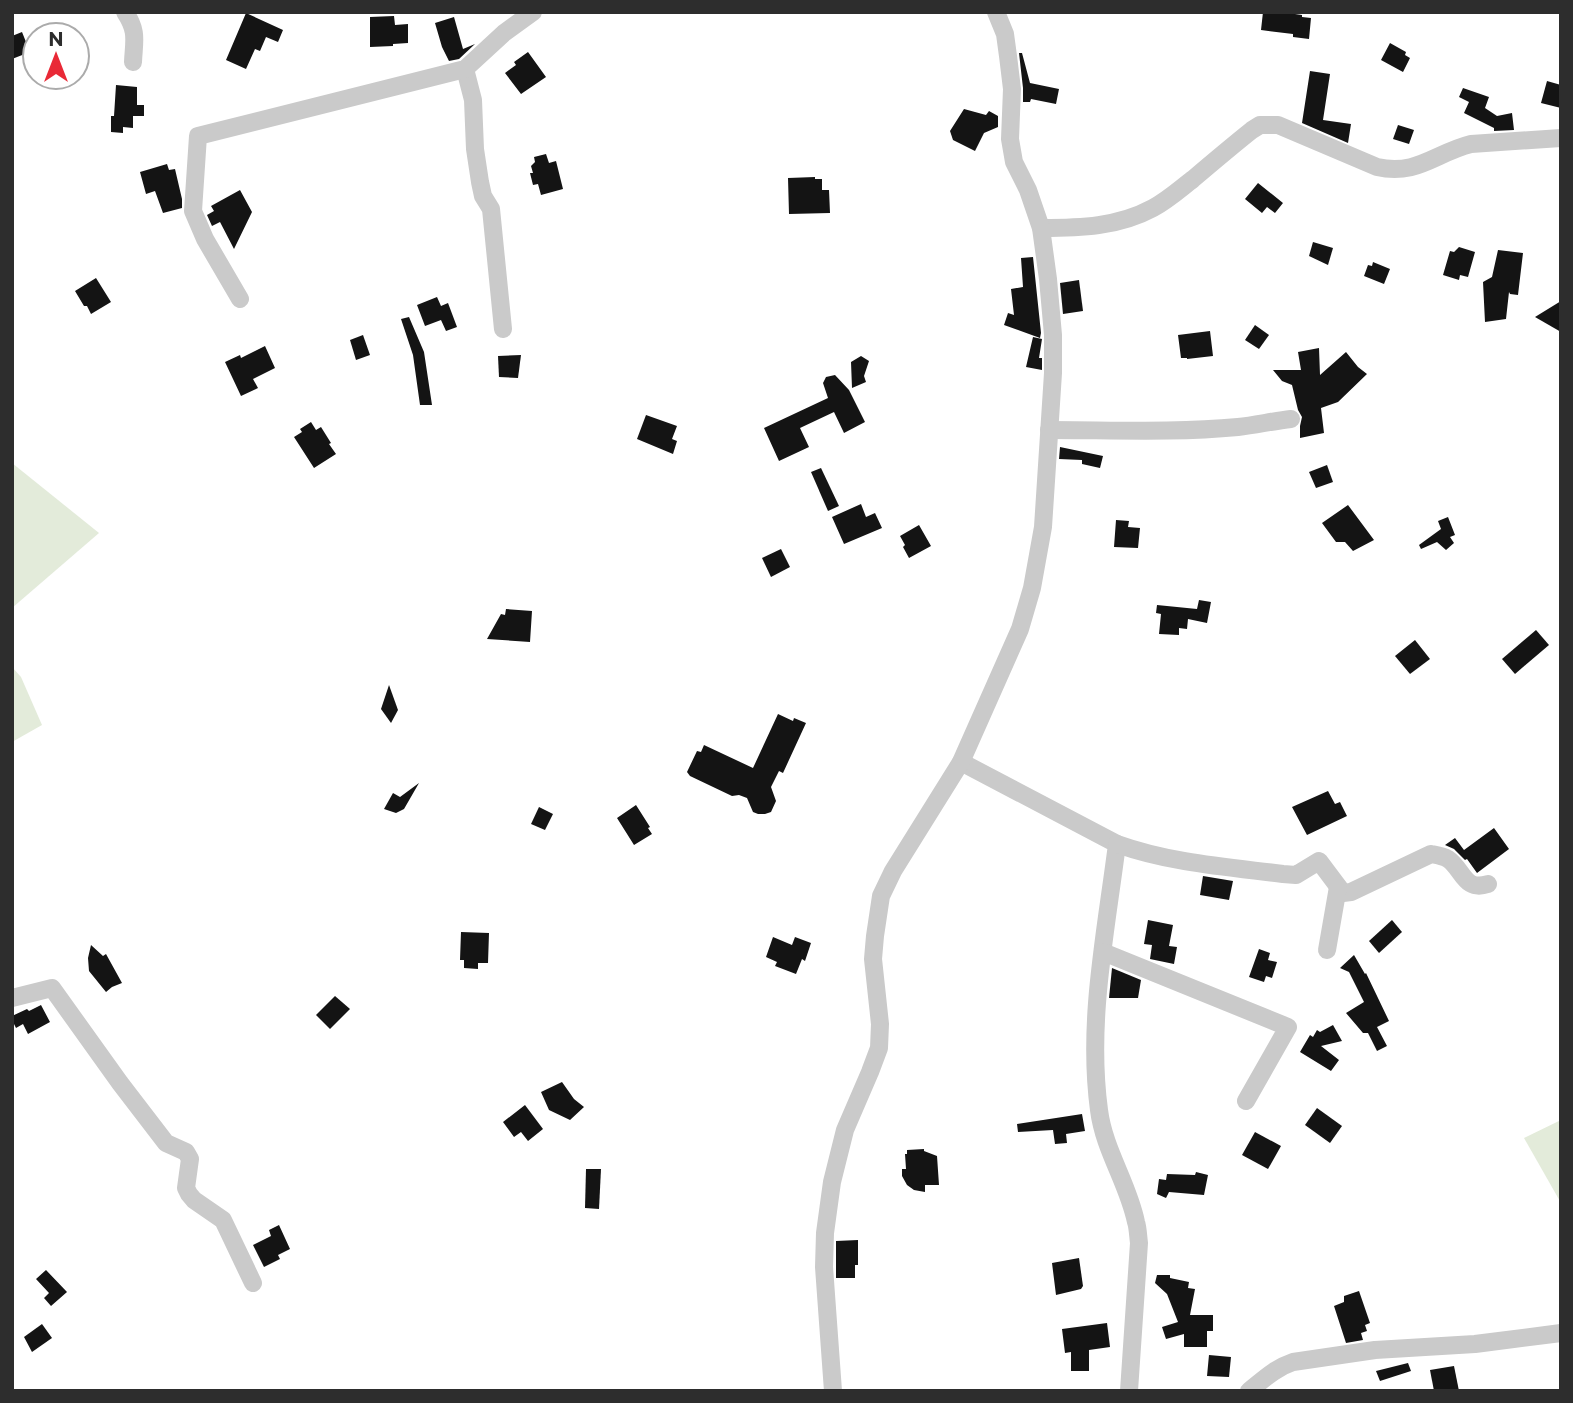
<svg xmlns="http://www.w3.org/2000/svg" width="1573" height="1403" viewBox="0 0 1573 1403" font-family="Montserrat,sans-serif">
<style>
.green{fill:#e3ebda}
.building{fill:#141414}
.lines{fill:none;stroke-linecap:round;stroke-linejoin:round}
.minor{stroke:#cacaca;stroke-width:18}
</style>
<rect width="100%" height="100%" fill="#fff"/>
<g class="green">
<path d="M12,463L99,533L12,608Z"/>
<path d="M12,667L21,677L42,725L12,742Z"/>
<path d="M1561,1120V1203L1524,1138Z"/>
</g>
<g class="building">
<path d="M1263,12H1295V14L1302,15V17L1311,18L1309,39L1293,37V34L1261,30Z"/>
<path d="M246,13L283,30L278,42L266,37L260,51L255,49L246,69L226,60Z"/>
<path d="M394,16L395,25L408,24V43L393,44V46L370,47V17Z"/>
<path d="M454,17L463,49L475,44L459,59L449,61L442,47L435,23Z"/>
<path d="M22,32L30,52L12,59V36Z"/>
<path d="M1390,43L1406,52L1405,55L1410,58L1403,72L1381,60Z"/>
<path d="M528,52L546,77L521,94L505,73L516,65L514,62Z"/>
<path d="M1019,53H1022L1030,83L1059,89L1056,104L1031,99L1030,102H1023V88Z"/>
<path d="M1310,71L1330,74L1323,120L1351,124L1348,143L1302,123Z"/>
<path d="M1547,81L1561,85V108L1541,103Z"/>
<path d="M116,85L137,87V105H144V116H133V128L123,127V133L111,132V116H114Z"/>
<path d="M1463,88L1489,97L1485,108L1497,116L1512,113L1514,130L1494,131V128L1464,113L1469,102L1459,97Z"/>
<path d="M964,109L986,115L989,111L998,116V127L984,133L975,151L953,140L950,131Z"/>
<path d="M1398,125L1414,130L1409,144L1393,139Z"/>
<path d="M546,154L549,163L556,161L563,189L541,195L538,184L533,185L530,173H533L531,166L535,162L534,157Z"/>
<path d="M167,164L169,170L175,169L182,199V208L163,213L155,191L146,194L140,172Z"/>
<path d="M815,177V179H822V190H829L830,213L789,214L788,178Z"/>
<path d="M1258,183L1283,203L1275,213L1267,207L1262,213L1245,199Z"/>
<path d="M240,190L252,212L234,249L220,222L212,226L207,215L214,211L211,206Z"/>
<path d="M1313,242L1333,248L1328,265L1309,256Z"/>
<path d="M1459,247L1475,252L1468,277L1460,275L1459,280L1443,275L1450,251L1454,252Z"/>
<path d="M1498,250L1523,253L1518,295L1510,294L1509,292L1506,319L1485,322L1483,282L1492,277Z"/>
<path d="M1033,257L1041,333L1040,338L1004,325L1008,313L1014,315L1011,289L1023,287L1021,258Z"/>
<path d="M1373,262L1390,269L1384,284L1364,276L1368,265L1372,266Z"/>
<path d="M96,278L111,302L91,314L87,306H84L75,291Z"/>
<path d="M1079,280L1083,311L1063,314L1060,283Z"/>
<path d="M437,297L441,306L448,303L457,327L446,331L441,320L425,326L417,305Z"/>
<path d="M1561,301V332L1535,317Z"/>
<path d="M409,317L424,352L432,405H420L413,355L401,319Z"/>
<path d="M1255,325L1269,335L1259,349L1245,340Z"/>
<path d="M1210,331L1213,356L1187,359V358H1181L1178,335Z"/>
<path d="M363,335L370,355L356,360L350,340Z"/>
<path d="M1033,337L1042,339L1039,358H1042V370L1026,367Z"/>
<path d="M265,346L275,368L253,379L258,388L241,396L225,362L240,355L241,358Z"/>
<path d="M1319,348L1320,375L1346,352L1358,367L1367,374L1338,402L1321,408L1324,433L1300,438V426L1302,417L1298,410L1292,385L1282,381L1273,370H1301L1298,352Z"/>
<path d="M521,355L518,378L499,377L498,356Z"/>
<path d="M861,356L869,361L864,376L866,382L852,388L851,362Z"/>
<path d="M835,375L849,390L865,422L844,433L834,412L800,428L809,447L779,461L764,428L828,398L823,383L826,377Z"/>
<path d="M646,415L677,426L672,439L677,441L673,454L637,439Z"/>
<path d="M311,422L316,430L321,427L331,443L329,444L336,454L314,468L294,437L302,432L300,429Z"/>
<path d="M1060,447L1103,456L1100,468L1082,464V460L1059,459Z"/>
<path d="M1327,465L1333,482L1316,488L1309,472Z"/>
<path d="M821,468L839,506L828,511L811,472Z"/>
<path d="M861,504L866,517L875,513L882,528L844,544L832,517Z"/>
<path d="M1348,505L1374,540L1353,551L1345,542H1336L1322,523Z"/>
<path d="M1448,517L1455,535L1450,537L1454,543L1446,550L1437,542L1421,549L1419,545L1441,529L1438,521Z"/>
<path d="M1116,520L1129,521L1128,527L1140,528L1138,548L1114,547Z"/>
<path d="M919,525L931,546L909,558L903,547L905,545L900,536Z"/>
<path d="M781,549L790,567L771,577L762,558Z"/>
<path d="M1199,600L1211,602L1207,623L1188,619L1187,629L1179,628V635L1159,634L1161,614L1156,613L1157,605L1197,609Z"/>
<path d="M506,609L532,611L530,642L487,639L501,614L505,615Z"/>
<path d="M1536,630L1549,645L1515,674L1502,659Z"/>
<path d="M1415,640L1430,659L1410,674L1395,656Z"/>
<path d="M389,685L398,710L391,723L381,709Z"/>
<path d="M778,714L793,721L794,718L806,723L783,773L779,771L771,787L776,801L771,812L765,814H758L753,812L747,798L739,795L732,796L690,776L687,772L697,751L701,752L704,745L753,768Z"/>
<path d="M419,783L404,809L396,813L384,809L393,793L400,797Z"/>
<path d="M1328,791L1335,804L1340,802L1347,816L1307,835L1292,807Z"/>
<path d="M636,805L650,827L648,828L652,834L634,845L617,818Z"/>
<path d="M539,807L553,814L545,830L531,824Z"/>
<path d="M1494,828L1509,849L1477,873L1467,859L1465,860L1454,849L1445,845L1455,838L1464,850Z"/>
<path d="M1203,876L1233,881L1229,900L1200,895Z"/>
<path d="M1148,920L1173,925L1169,946L1177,947L1174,964L1150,959L1152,945L1144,944Z"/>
<path d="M1392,920L1402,932L1379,953L1369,941Z"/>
<path d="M461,932L489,933L488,963H478V969L464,968V960H460Z"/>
<path d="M773,937L792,945L795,937L811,943L805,961L802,959L796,974L775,966L777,962L766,957Z"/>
<path d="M91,945L103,956L106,954L122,983L112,987L106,992L89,971L88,958Z"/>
<path d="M1259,949L1270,953L1268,960L1277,962L1272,978L1266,976L1264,982L1249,977Z"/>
<path d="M1354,955L1365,974L1366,973L1389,1021L1377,1027L1387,1046L1377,1051L1368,1033H1363L1346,1013L1364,1002L1349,972L1340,968Z"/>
<path d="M1112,968L1141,980L1138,998H1109Z"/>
<path d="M335,996L350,1009L330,1029L316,1015Z"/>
<path d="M41,1005L50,1022L28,1034L23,1024L16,1028L12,1020V1016L27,1009L29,1011Z"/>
<path d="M1333,1025L1342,1041L1321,1046L1339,1060L1331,1071L1300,1052L1310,1035L1313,1037L1317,1030L1320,1032Z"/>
<path d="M562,1082L574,1099L584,1107L570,1120L549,1110L541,1092Z"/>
<path d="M525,1105L543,1129L528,1141L521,1132L514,1137L503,1122Z"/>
<path d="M1317,1108L1342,1126L1330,1143L1305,1125Z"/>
<path d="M1082,1114L1085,1131L1066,1134L1067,1143L1055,1144L1053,1130L1018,1132L1017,1124Z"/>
<path d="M1255,1132L1281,1146L1268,1169L1242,1155Z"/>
<path d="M924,1149V1151L937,1156L939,1185H925V1192L914,1190L907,1185L902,1176V1169H906L905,1154H907V1150Z"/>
<path d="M586,1169H601L599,1209L585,1208Z"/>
<path d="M1196,1172L1208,1175L1204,1195L1169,1192L1166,1198L1157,1194L1159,1179L1166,1180L1167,1174L1195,1175Z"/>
<path d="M279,1225L290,1249L278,1255L280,1259L264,1267L253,1245L271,1236L269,1230Z"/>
<path d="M858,1240V1265H855V1278H836V1241Z"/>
<path d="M1079,1258L1083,1286L1081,1289L1056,1295L1052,1263Z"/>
<path d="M46,1270L67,1292L51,1306L44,1298L49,1293L36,1279Z"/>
<path d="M1157,1275H1170V1278L1189,1282L1188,1288L1195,1289L1190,1315H1213V1331H1207V1347H1184V1334L1166,1339L1162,1327L1178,1322L1167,1294L1155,1283Z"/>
<path d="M1359,1291L1370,1323L1365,1325L1367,1331L1361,1333L1363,1340L1346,1343L1334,1306L1344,1302V1296Z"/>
<path d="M1107,1323L1110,1347L1089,1350V1371H1071V1352L1065,1353L1062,1329Z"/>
<path d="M42,1324L52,1338L32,1352L24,1337Z"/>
<path d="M1209,1355L1231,1357L1229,1377L1207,1376Z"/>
<path d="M1408,1363L1411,1371L1380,1381L1376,1371Z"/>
<path d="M1454,1366L1459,1391H1434L1430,1370Z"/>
</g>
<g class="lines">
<g class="minor">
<path d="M125,12C138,32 134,40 133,62"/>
<path d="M465,69L473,100L475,149L480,182L483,196L491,209L503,329"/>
<path d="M1041,228C1080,228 1118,227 1153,208C1168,200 1180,189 1193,179C1213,162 1232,146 1252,130L1260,125H1278L1377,167C1417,176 1435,153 1471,144L1561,138"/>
<path d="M240,299L205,239L193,211L198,136L465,69L504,33L533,12"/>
<path d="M1049,430C1112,430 1175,433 1238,427C1256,425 1273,421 1291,419"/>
<path d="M961,762L1117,844C1106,932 1087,1021 1099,1110C1104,1150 1128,1183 1136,1222C1138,1228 1138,1236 1139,1243L1129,1391"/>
<path d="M1117,844C1170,863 1227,867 1283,874L1296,875L1319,861L1343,893L1351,892L1431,854C1436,855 1443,856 1448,859C1463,869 1464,892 1488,884"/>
<path d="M1327,950L1338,887"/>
<path d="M1103,952L1288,1027L1246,1101"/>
<path d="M12,998L52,988L120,1083L166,1143L186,1152L190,1159L186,1188L189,1194L194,1200L223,1220L253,1283"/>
<path d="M833,1391L824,1267L825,1233L832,1182L845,1130L870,1072L879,1048L880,1024L873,959L875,936L881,896L893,871L961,762L1020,629L1032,588L1043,527L1053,373V335L1048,279L1041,228L1028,190L1014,162L1010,139L1012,89L1008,56L1005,34L996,12"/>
<path d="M1249,1391C1263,1380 1275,1368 1293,1362L1375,1350L1475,1344L1561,1333"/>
</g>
</g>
<rect width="1573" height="1403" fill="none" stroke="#2d2d2d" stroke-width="28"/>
<g transform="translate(56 56)"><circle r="33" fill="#ffffff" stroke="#ababab" stroke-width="2"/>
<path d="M0-5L12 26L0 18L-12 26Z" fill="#e92936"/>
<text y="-10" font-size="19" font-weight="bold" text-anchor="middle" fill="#2d2d2d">N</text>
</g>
</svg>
